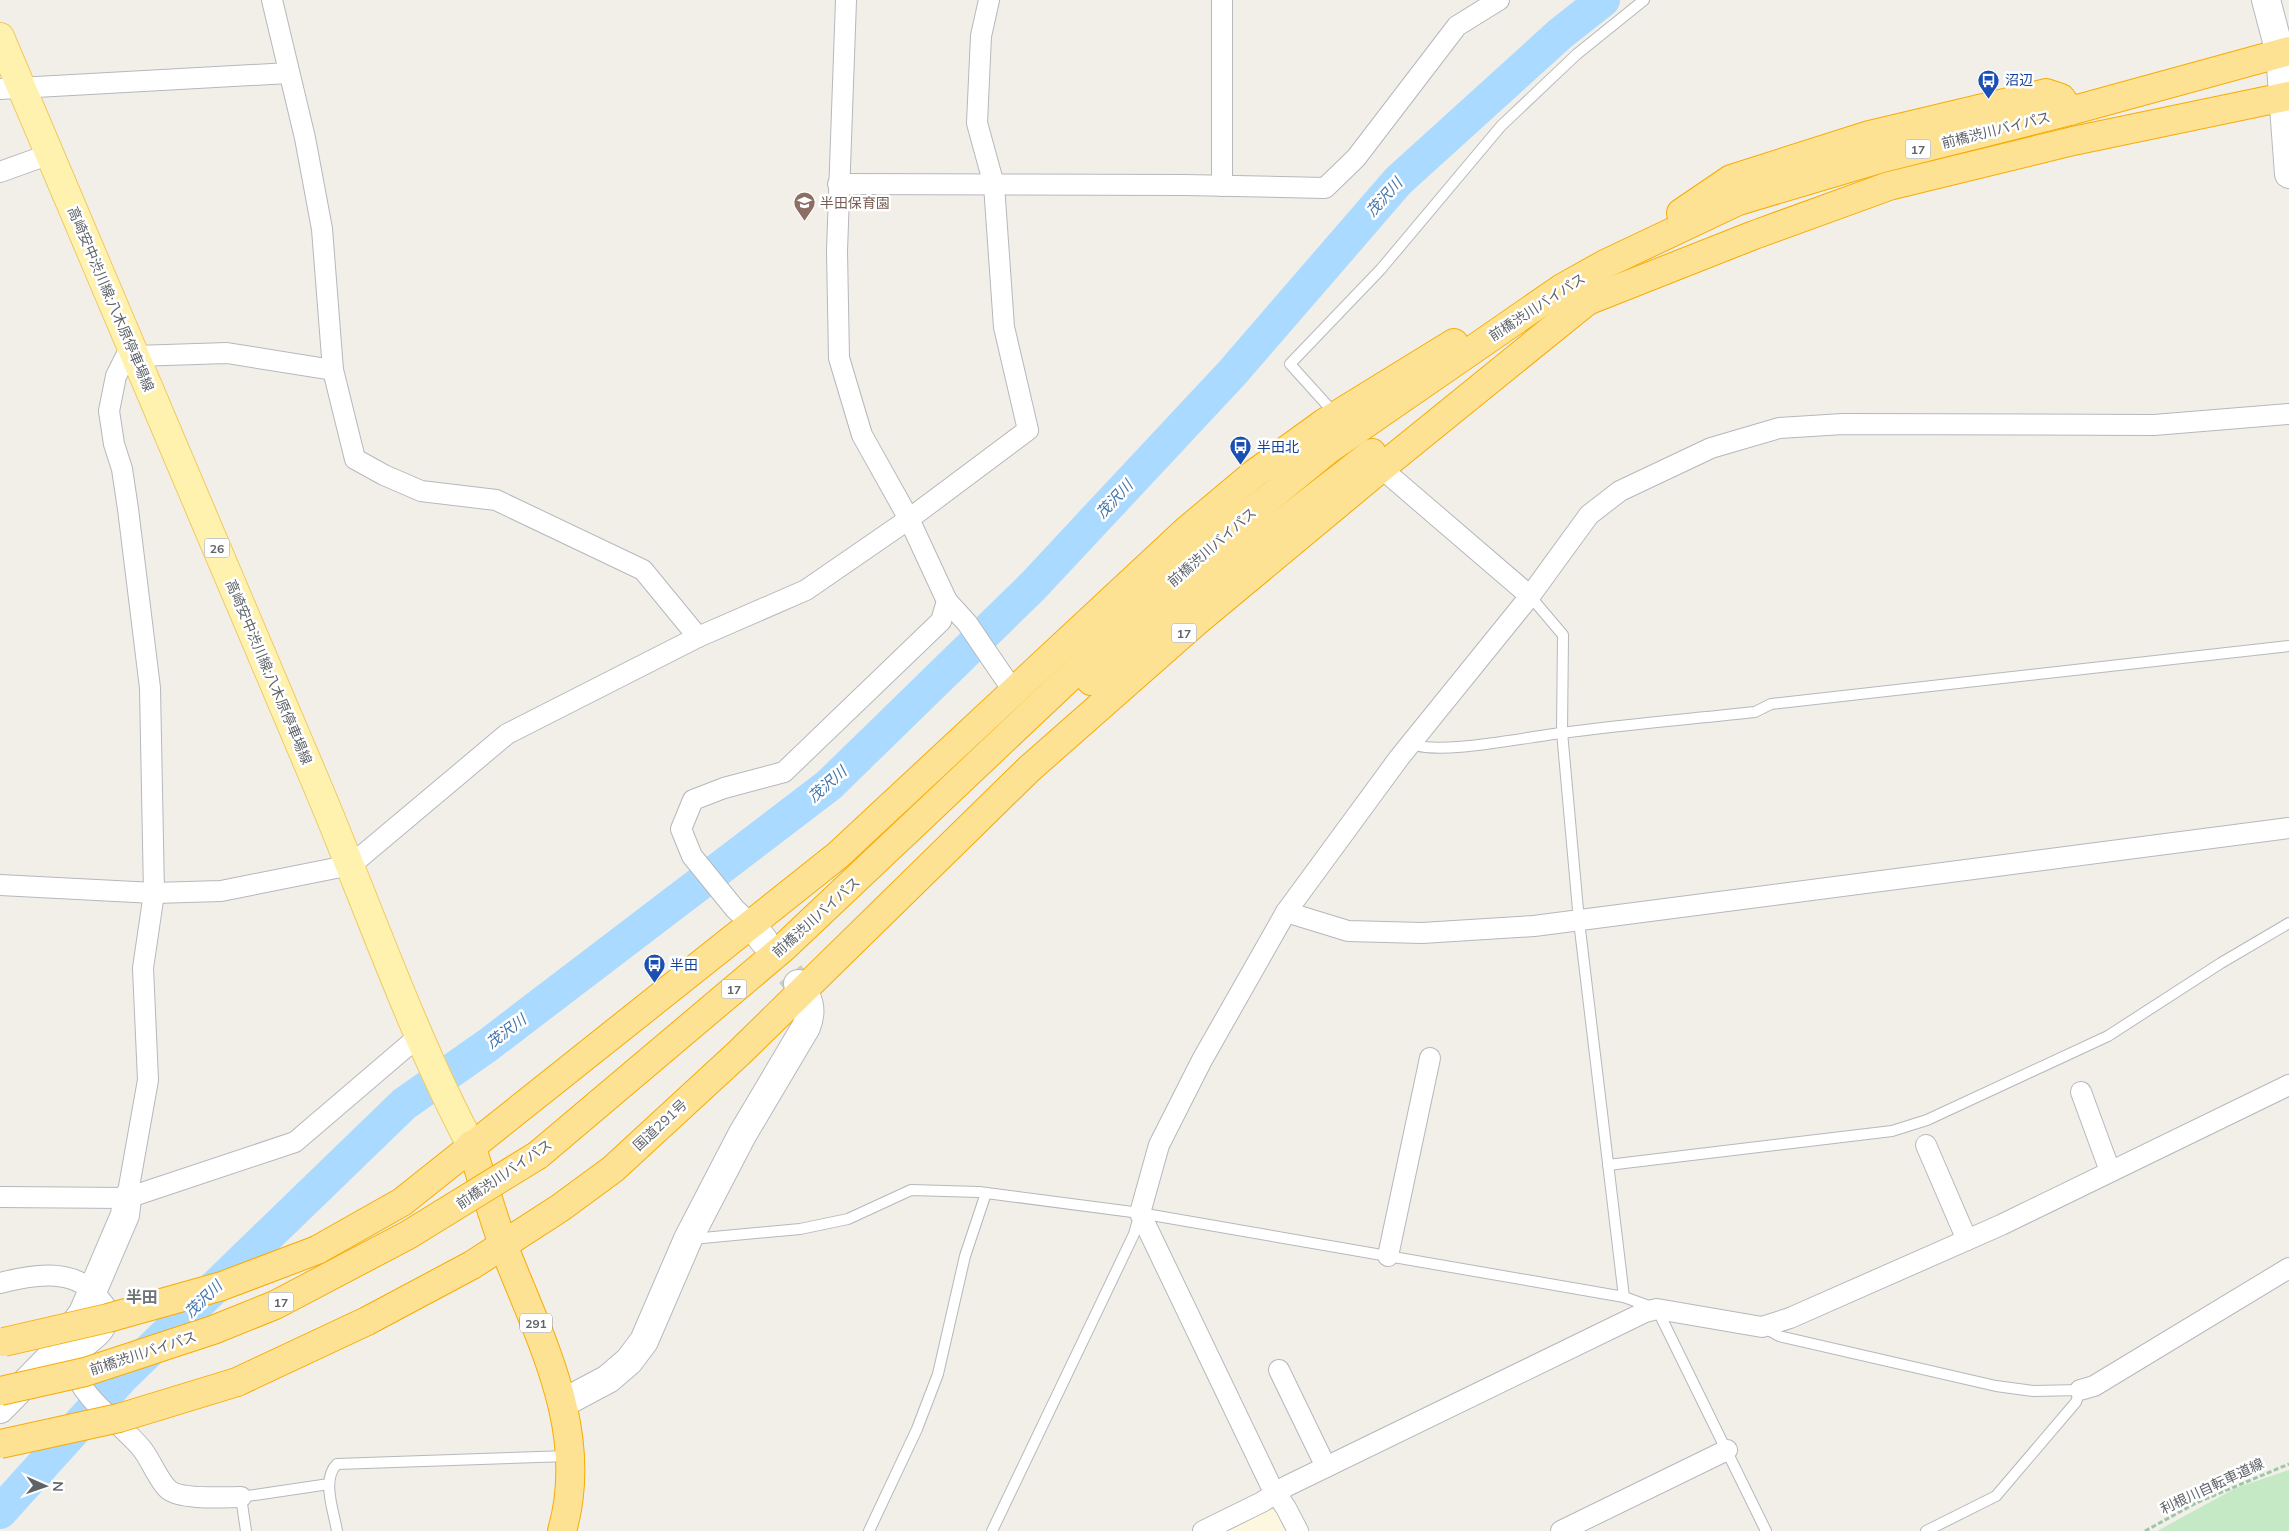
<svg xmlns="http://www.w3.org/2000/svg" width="2289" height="1531" viewBox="0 0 2289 1531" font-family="Mulish,'Noto Sans JP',sans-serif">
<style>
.commercial{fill:#fef7e0}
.green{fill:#c5e8c5}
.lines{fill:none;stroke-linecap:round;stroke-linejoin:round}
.river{stroke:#aadaff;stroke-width:34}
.secondary-tunnel{stroke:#ccccc8;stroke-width:28;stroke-dasharray:28 14;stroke-linecap:butt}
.lane-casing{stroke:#b5b8bc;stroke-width:12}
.street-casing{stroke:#b5b8bc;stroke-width:22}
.secondary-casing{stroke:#b6babf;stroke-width:30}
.primary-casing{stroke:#f2c960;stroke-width:30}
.highway-casing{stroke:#f9ab00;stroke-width:30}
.path{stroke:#9cc7a9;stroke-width:3;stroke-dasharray:5 2.5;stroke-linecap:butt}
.lane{stroke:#fff;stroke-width:10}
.street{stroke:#fff;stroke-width:20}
.secondary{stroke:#fff;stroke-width:28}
.primary{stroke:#fff2af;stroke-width:28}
.highway{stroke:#fde293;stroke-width:28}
.highway-bridge-casing{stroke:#f9ab00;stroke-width:30;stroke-linecap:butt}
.highway-bridge{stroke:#fde293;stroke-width:28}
.labels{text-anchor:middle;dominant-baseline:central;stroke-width:5;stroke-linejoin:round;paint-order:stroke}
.shield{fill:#fff;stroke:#8f9295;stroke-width:1}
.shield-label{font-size:12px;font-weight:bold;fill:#5f6368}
.transit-label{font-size:14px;fill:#164399;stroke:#fff;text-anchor:start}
.street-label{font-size:14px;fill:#5f6368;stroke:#fff}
.education-label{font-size:14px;fill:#785e54;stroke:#fff;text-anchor:start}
.water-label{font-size:15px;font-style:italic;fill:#4174aa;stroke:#fff}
.quarter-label{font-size:16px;font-weight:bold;fill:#70757a;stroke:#fff}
</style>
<rect width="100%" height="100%" fill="#f1efe8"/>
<path class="commercial" d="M1266,1508L1281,1512L1290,1531H1222Z"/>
<path class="green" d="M2289,1470V1531H2157L2236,1488Z"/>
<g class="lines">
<path class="river" d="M0,1512L122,1377L404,1104L488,1045L829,785L1033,586L1232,373L1398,181L1560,34L1603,0"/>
<path class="secondary-tunnel" d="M764,941L798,984"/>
<defs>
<g id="lane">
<path d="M1336,415L1290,364L1381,269L1501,126L1577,54L1644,0"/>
<path d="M1530,596L1563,635L1562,732L1579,921L1624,1297"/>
<path d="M1411,743C1434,757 1531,736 1562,733C1626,724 1691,719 1755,712L1771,704L2289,646"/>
<path d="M1608,1165L1892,1131L1927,1120L2108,1036L2221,963L2289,923"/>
<path d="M692,1239L800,1229L848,1219L911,1190L979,1192L1140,1213L1624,1297L1657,1309L1766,1531"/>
<path d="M1763,1327L1779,1336L1996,1386L2033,1391L2080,1390L2076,1402L1996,1496L1926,1531"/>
<path d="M246,1531L241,1497L329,1484"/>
<path d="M337,1531C334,1512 321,1479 337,1464L569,1456"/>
<path d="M869,1531L917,1429L938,1374L965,1256L986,1193"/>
<path d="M992,1531L1134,1234L1139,1216"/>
</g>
<g id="street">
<path d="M272,0L305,138L322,229L333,370L355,459L384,475L421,491L496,500L643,570L698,637"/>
<path d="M1222,0V186"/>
<path d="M0,89L289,73"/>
<path d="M0,172L50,154"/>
<path d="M838,184L1185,185L1325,188L1356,158L1457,26L1499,0"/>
<path d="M1381,468L1530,596"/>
<path d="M947,601L967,623L1014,692"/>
<path d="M0,885L154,893L221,891L351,865L507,734L698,637L806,590L909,519L1028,430L1004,327L994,185L977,123L981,36L989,0"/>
<path d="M1286,912L1348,931L1422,933L1534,926L2289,828"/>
<path d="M751,924L735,909L692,856L681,829L693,800L724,788L784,772L941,621L947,601L909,519L862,435L839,358L837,251L846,0"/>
<path d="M2081,1092L2110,1171"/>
<path d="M1926,1145L1967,1240"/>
<path d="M0,1197L127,1198L295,1142L419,1036"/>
<path d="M127,1198L148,1080L143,968L154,893L150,688L128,509L122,469L114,444L109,411L116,376L126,356H135L227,353L333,370"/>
<path d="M1388,1256L1430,1058"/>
<path d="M0,1283C31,1275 72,1267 96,1295C100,1300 106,1305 107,1310C114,1342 69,1345 74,1368C80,1398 123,1425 142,1449C151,1460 159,1482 169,1490C182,1500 225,1497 241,1497"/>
<path d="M1279,1370L1326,1467"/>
<path d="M2080,1390L2094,1386L2289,1268"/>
<path d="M1203,1531L1262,1502L1287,1486L1645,1312L1657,1309L1762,1327L1790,1318L2001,1225L2289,1085"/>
<path d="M1298,1531L1286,1508L1270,1484L1140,1213L1159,1145L1202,1060L1286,912L1399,758L1530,596L1589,515L1620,491L1711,448L1779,428L1843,424L2154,425L2289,414"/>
<path d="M1561,1531L1727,1450"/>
</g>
<g id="secondary">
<path d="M2266,0L2280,53L2289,174"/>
<path d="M751,924L764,941"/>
<path d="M563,1403L608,1379L629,1361L644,1341L688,1239L742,1135L806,1027C813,1010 809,998 798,984"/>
<path d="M0,1409L48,1360L83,1313L125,1215L127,1198"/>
</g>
<path id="primary" d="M0,37C105,284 210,531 314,778C366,900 409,1028 471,1145"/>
<g id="highway">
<path d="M1681,213L1731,179L1869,135L2046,93L2061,98L2070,111"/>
<path d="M1573,311L1587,301L1754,235L1889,186L2073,141L2289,96"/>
<path d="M1091,681L1224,568L1372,453"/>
<path d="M471,1145C482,1179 492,1214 504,1247C539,1338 591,1430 562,1531"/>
<path d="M538,1155L783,948L1200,554L1329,449L1562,288L1605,264L1738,201L1879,159L2070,111L2289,51"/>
<path d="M317,1250L402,1202L838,855L1187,530L1255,473L1324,423L1454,343"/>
<path d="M237,1382L367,1321L472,1265L560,1208L613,1169L740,1052L1029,769L1197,621L1381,468L1587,301"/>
</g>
</defs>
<use href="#lane" class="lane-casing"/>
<use href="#street" class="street-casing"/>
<use href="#secondary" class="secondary-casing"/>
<use href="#primary" class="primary-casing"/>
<use href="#highway" class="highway-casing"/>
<path class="path" d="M2145,1531L2196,1503L2289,1464"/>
<use href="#lane" class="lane"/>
<use href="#street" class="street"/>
<use href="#secondary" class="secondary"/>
<use href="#primary" class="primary"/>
<use href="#highway" class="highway"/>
<defs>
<g id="highway-bridge">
<path d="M4,1342L108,1318L222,1286L317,1250"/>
<path d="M0,1391L85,1372L213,1330L275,1305L408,1235L538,1155"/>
<path d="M0,1444L119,1418L237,1382"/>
</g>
</defs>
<use href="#highway-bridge" class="highway-bridge-casing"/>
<use href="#highway-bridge" class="highway-bridge"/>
</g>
<defs>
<symbol id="bus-pin" viewBox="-11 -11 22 30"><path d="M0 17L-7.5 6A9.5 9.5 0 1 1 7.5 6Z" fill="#1a4fb4" stroke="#fff"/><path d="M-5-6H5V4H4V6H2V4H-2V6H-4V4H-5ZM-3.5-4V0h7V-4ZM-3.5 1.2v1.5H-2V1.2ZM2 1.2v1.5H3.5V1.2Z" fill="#fff"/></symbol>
<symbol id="school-pin" viewBox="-11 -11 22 30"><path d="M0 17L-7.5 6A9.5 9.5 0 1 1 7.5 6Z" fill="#8d6e63" stroke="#fff"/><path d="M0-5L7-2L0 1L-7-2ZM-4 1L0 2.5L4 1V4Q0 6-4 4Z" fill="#fff"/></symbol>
</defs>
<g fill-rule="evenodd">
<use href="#bus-pin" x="1976" y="68" width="25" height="34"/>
<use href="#school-pin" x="792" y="190" width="25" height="34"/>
<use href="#bus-pin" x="1228" y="434" width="25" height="34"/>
<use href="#bus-pin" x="642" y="952" width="25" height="34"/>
</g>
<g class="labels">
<g class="shield">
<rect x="1905.5" y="139.5" width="25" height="19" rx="4"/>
<rect x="204.5" y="538.5" width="25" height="19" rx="4"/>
<rect x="1171.5" y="623.5" width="25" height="19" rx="4"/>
<rect x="721.5" y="979.5" width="25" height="19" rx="4"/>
<rect x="268.5" y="1292.5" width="25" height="19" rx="4"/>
<rect x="520" y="1313.5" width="32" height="19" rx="4"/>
</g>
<g class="shield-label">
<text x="1918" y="149">17</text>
<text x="217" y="548">26</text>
<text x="1184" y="633">17</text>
<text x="734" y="989">17</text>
<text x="281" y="1302">17</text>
<text x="536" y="1323">291</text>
</g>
<g class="transit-label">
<text x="2005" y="80">沼辺</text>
<text x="1257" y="447">半田北</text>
<text x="670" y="965">半田</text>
</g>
<g class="street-label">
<text transform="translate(1996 130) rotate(-14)">前橋渋川バイパス</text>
<text transform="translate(111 299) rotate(67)">高崎安中渋川線;八木原停車場線</text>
<text transform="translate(1537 307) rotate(-33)">前橋渋川バイパス</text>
<text transform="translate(1212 547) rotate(-41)">前橋渋川バイパス</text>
<text transform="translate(269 672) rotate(67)">高崎安中渋川線;八木原停車場線</text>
<text transform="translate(816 917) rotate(-42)">前橋渋川バイパス</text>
<text transform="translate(660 1125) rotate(-43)">国道291号</text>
<text transform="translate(504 1174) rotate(-34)">前橋渋川バイパス</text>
<text transform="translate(143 1353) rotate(-18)">前橋渋川バイパス</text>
<text transform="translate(2212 1486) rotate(-25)">利根川自転車道線</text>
</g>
<g class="education-label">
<text x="820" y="203">半田保育園</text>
</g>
<g class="water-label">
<text transform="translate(1384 197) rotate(-48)">茂沢川</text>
<text transform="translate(1114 499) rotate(-47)">茂沢川</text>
<text transform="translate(827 784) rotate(-41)">茂沢川</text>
<text transform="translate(506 1031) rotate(-37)">茂沢川</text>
<text transform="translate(203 1299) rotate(-44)">茂沢川</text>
</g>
<g class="quarter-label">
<text x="142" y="1297">半田</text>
</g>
</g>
<g transform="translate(45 1486) rotate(92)" stroke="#ffffff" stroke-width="4" paint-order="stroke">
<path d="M0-4L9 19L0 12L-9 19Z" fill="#5f6368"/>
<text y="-8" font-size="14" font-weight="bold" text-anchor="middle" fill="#5f6368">N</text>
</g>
</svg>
